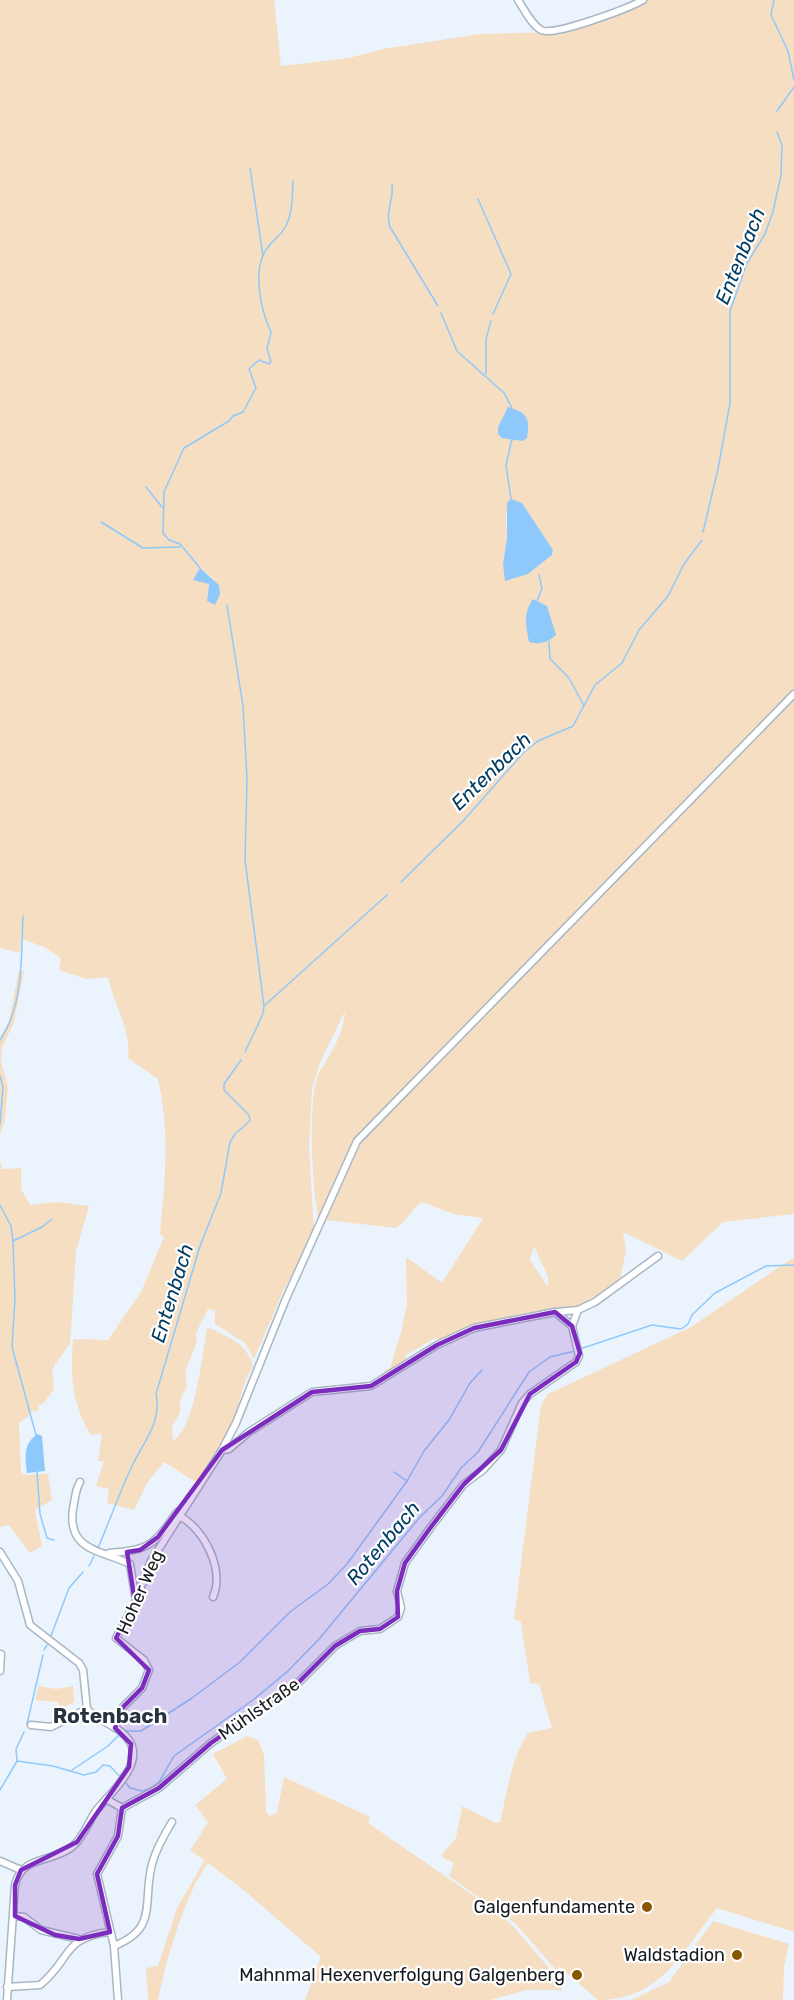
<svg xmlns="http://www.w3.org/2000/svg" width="794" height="2000" viewBox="0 0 794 2000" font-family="Rubik,sans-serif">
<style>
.green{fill:#f6dec3;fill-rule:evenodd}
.water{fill:#8fc9fb}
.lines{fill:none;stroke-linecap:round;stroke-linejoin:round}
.stream{stroke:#8fc9fb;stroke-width:1.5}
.minor-casing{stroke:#a8b7c4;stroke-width:9}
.minor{stroke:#fff;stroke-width:6}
.marked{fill:#7b2cbf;fill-opacity:0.2;stroke:#7b2cbf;stroke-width:4.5;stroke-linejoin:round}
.poi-dot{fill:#8a5701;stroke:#fff;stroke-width:2}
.labels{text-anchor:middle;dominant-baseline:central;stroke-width:4.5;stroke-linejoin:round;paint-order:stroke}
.street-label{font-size:18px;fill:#161b20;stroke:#fff}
.poi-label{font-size:18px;fill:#161b20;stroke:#fff;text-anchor:end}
.water-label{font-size:20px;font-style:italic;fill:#003d64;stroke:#fff}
.quarter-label{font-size:21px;font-weight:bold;fill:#27333e;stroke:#fff}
</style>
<rect width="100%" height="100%" fill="#ebf4fd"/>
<g class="green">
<path d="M0,0H274L281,66L349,58L383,49L480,34L553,32L625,11L649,0H794V1214L723,1222L682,1261L623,1232L626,1251L620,1279L579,1307L556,1310L440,1340L435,1338L406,1355L404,1363L384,1377V1370L390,1368L402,1329L407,1303L406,1257L442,1283L483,1218L453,1214L422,1202C411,1208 408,1221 396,1228L326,1220L367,1130L364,1128L319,1220C312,1193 306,1091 321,1069C332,1052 344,1033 345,1011L320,1063L312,1088L309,1146L314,1231L282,1294L254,1359L245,1343L215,1324V1310L208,1309L196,1333L197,1342L185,1372L187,1385L180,1402V1413L172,1426L173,1441C196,1426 202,1355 207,1327C226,1336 248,1343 253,1367C243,1380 241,1399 235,1415C226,1440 212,1460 197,1483L164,1462L147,1483L134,1510L107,1503L109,1489L96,1486L104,1461H98L102,1434L91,1435C72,1406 70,1373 73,1339L108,1340L141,1292L164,1237L160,1234C165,1182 170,1130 158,1079L128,1058C131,1028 114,1006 108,977L86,979L59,970L61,958L44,947L22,939L20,953L0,948ZM506,514L536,525L553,550L552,555L528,574L503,564L507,538ZM200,569C216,576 222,589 215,605L207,597L209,584L203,581L197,572ZM534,1246L548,1277V1287L530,1260Z"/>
<path d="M19,970L24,971L14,1023L2,1047L1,1061L8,1087L5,1119L0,1135V1037L9,1021Z"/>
<path d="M0,1160L2,1169L21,1168V1189L30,1205L57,1202L89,1206L76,1251L70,1344L55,1364L52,1372L54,1389L43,1404L38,1405L39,1410L30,1412L26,1401L30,1415L19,1423L21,1472L25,1475L48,1474L52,1500L35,1510L42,1546L30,1553L9,1525L0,1527Z"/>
<path d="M794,1257V1932L717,1908C682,1952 661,2000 598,2000L560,1967L556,1970L516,1924L449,1876L454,1863L443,1858L442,1854L456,1838L462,1806L496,1823L500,1822C507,1793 511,1758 528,1733L552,1728L539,1684L530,1683L521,1622L514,1619L541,1405L548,1394L691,1327Z"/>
<path d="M39,1686L56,1689L73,1686L74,1702L60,1709L58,1702L35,1700Z"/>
<path d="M247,1736L258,1740L264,1755L266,1811L269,1816L277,1813L284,1777L370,1817L368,1823L493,1909L514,1927L561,1982L562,1990H526L491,2000H305L321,1957L246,1892L208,1863C186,1891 165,1964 158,2000H148L146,1968L158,1966L177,1908L205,1860L190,1851L208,1822L195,1805L227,1779L213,1754Z"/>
<path d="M713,1921L789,1944L784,1966L783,2000H631L669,1982Z"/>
</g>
<g class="water">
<path d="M508,407C528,413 530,418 527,438L522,441L502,438L498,434V427Z"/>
<path d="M511,499L522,503L553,550L552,555L528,574L505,581L503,564L507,538V503Z"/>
<path d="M200,568L219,585L220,594L215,605L207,601L209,584L193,580Z"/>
<path d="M533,599L547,606L556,635C548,642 541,645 529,642C526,625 523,613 533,599Z"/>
<path d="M38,1434L42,1436L45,1471L27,1473C25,1457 23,1443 38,1434Z"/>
</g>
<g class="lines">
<g class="stream">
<path d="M774,0L771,15L788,51L794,80"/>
<path d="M777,111L794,87"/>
<path d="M250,168L263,256"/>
<path d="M392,184C394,200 385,212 390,227L438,306"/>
<path d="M478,199L511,274L493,314"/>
<path d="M441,313L457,351L504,393L512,408"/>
<path d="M486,374V339L491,321"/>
<path d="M146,487L162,507"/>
<path d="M511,499L506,465L512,439"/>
<path d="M101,522L143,548L180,547"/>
<path d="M703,532L718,469L730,403V311L747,263L765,234L773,212L781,175L782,145L777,132"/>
<path d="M200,568L180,544L169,540L163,533L164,492L184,448L229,421L233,416L243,412L256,388L249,369L259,360L269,364L271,361L267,349L271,332C261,311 251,268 268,247C273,240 281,235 286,226C293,212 292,196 293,181"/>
<path d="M537,601L542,588L539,575"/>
<path d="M227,605L243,706L247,778L245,860L264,1006"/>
<path d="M549,641L550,659L569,678L584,706"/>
<path d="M401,882L463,821L524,752L538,741L573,726L595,685L622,663L639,630L668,596L684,564L702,540"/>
<path d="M0,1040C24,1005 21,957 23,916"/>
<path d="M245,1052L263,1014L264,1006L387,895"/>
<path d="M0,1076L3,1087L0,1124"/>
<path d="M0,1205L11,1226L13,1241L15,1300L12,1347L36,1435"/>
<path d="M13,1241L42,1227L52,1219"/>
<path d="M580,1349L652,1325L681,1329L688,1324L692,1315L715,1293L766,1266L794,1265"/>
<path d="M37,1472L40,1514L47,1538L54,1540"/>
<path d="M394,1472L407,1481"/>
<path d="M98,1548C110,1520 120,1491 133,1464C144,1441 162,1422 156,1394L200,1246L221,1193L230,1142L235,1134L250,1121L249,1115L224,1090V1084L241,1060"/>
<path d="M89,1566L94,1556"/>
<path d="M51,1636L69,1588L83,1572"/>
<path d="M44,1650L47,1645"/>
<path d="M27,1724L43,1655"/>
<path d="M124,1731H141L192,1698L240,1662L290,1612L328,1584L347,1564L407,1481L424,1451L449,1420L470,1383L482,1370"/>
<path d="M17,1761L16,1749L24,1732"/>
<path d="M72,1770L108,1746L120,1734"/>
<path d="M125,1782L130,1788L142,1791L149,1789L159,1782L174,1756L253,1700L288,1671L320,1638L420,1517L442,1496L461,1468L478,1452L529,1372L550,1357L575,1351"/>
<path d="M0,1790L17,1761L53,1766L84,1775L96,1772L103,1765L110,1766L122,1779"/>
</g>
<defs>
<g id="minor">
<path d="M518,0C524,9 531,24 541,30C553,37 629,8 643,0"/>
<path d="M557,1312L578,1310"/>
<path d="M222,1450L229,1449L249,1432L312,1392L371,1386L437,1345L474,1328L555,1312L572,1326"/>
<path d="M80,1482C75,1490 75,1500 73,1509C67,1551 101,1550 130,1564L135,1595"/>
<path d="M179,1516C204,1528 225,1570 213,1597"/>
<path d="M0,1552L18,1581L30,1625L79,1663L83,1670L87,1709C100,1723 121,1726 130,1742C144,1766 108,1795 95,1812C88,1823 83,1838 72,1847C52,1863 22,1855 15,1885L7,2000"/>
<path d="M109,1553C150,1550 154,1545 177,1512"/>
<path d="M0,1671L1,1654"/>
<path d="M31,1725L51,1727L87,1709"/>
<path d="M115,1728L123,1707L142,1688L149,1670L144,1660L116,1638L135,1602L151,1561L222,1450L236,1423L285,1301L357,1141L794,694"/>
<path d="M106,1799L122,1808"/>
<path d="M122,1808L159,1788L211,1743L299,1682L335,1646L360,1631L380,1629L398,1617L401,1608L397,1591L405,1563L431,1527L464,1484L483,1470L501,1450L522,1403L530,1394L576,1362L579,1356L572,1326L578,1310L595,1302L658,1256"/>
<path d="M0,1861L21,1870"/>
<path d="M15,1916L24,1917L41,1930L79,1939"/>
<path d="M114,1946C159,1928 142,1903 152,1864C156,1849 164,1835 172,1822"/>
<path d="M7,1987L40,1985C71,1960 62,1937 110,1932"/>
<path d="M118,2000L114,1946L97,1874L118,1836L122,1808"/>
</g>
</defs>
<use href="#minor" class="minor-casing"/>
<use href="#minor" class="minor"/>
</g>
<path class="marked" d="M555,1312L572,1326L580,1353L576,1362L530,1394L501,1450L464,1484L431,1527L405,1563L397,1591L398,1617L380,1629L360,1631L335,1646L299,1682L211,1743L159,1788L122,1808L118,1836L97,1874L110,1932L79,1939L55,1935L15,1916V1885L21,1870L77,1842L129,1767L131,1744L115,1728L123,1707L142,1688L149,1670L116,1638L135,1602L127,1552L140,1550L158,1537L222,1450L312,1392L371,1386L437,1345L474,1328Z"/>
<g class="poi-dot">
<circle cx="647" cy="1907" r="6"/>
<circle cx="737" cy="1955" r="6"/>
<circle cx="577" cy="1975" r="6"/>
</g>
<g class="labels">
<g class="street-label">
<text transform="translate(140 1592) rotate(-66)">Hoher Weg</text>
<text transform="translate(259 1709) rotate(-35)">Mühlstraße</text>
</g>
<g class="poi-label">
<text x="635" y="1907">Galgenfundamente</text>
<text x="725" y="1955">Waldstadion</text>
<text x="565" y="1975">Mahnmal Hexenverfolgung Galgenberg</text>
</g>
<g class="water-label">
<text transform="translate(740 256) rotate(-68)">Entenbach</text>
<text transform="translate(491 771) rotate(-44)">Entenbach</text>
<text transform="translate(172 1293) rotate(-73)">Entenbach</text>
<text transform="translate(383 1543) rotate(-50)">Rotenbach</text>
</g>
<g class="quarter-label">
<text x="110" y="1715">Rotenbach</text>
</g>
</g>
</svg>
